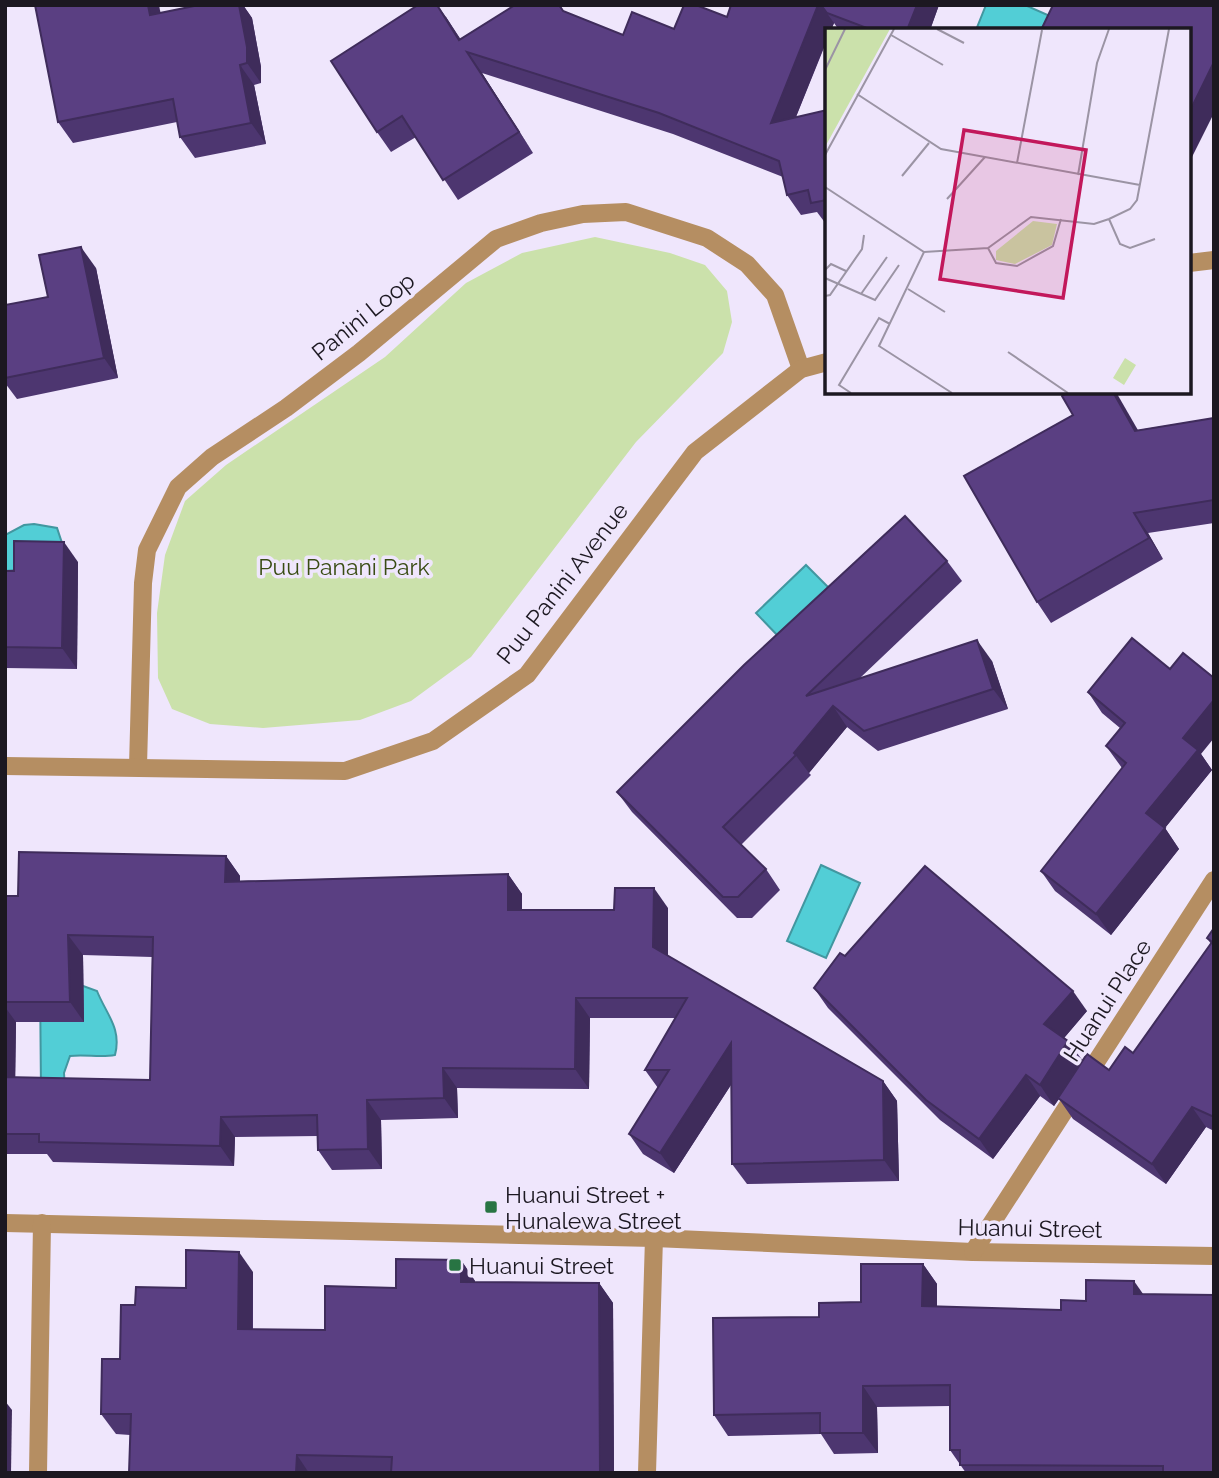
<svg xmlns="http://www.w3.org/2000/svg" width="1219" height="1478" viewBox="0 0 1219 1478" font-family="Raleway,sans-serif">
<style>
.green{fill:#cbe1ab}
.water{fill:#52ced6;stroke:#4297a0;stroke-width:2}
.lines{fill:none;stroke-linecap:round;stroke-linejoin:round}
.minor{stroke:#b58e62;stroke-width:18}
.tertiary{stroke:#b58e62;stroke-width:18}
.wall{fill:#4d3670;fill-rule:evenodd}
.shaded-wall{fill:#3f2c5b}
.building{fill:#5a3f82;stroke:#3f2c5b;stroke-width:2}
.poi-dot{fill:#287443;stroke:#efe6fc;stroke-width:2.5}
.labels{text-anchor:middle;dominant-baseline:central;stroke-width:7;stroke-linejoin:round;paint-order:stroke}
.street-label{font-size:23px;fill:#1c1821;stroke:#efe6fc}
.park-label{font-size:23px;fill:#394c13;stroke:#efe6fc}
.poi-label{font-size:23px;fill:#1c1821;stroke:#efe6fc;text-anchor:start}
.inset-road{fill:none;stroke:#9b94a4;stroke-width:2}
.view{fill:#c2185b;fill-opacity:0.15;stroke:#c2185b;stroke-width:3.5}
.inset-edge{fill:none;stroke:#1c1821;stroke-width:3.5}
</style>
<rect width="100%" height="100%" fill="#efe6fc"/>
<path class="green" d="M595,237L670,253L705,265L727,291L732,322L723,353L636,442L471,657L411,701L360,720L263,728L210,724L172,709L158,678L157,613L165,555L185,501L226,465L385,357L466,283L522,253Z"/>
<g class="water">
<path d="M986,5H1025L1059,20L1055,30H976Z"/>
<path d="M34,524L57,528L64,549L16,570L5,571V535L24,525Z"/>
<path d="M806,565L831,590L780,638L756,613Z"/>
<path d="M821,865L860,883L826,958L787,941Z"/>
<path d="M53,975L97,991C106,1014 122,1028 115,1055C100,1058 86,1054 70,1056L64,1073L65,1089L41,1090L40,980Z"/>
</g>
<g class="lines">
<g class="minor">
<path d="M138,766L143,583L147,550L178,487L212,457L286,408L359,353L496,239L541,223L583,214L626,212L707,238L747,264L775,295L801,369"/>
<path d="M5,1223L654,1238L973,1252L1214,1256"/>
<path d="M973,1252L1214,880"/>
<path d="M38,1473L42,1223"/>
<path d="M647,1473L654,1238"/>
</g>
<g class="tertiary">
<path d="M1189,263L1214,260"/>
<path d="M5,766L345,771L433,741L527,675L695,452L801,369L827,362"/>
</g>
</g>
<g class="wall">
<path d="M199,5H243L252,18L261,67V83L254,85L266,144L195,158L180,137L177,122L73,143L58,122L160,13Z"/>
<path d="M515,5H560L564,11L623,35L674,29L727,17L818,5H939L930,30H839L834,23L796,117L827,110V223L826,224L817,212L801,215L787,195L783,177L673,134L482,73L533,153L458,200L416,137L391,152L377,132L446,17L460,39Z"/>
<path d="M96,268L118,378L17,399L5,383V305L48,297Z"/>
<path d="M1073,415L1138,430L1214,418V523L1148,533L1163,559L1051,623L1037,602Z"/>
<path d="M947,561L962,581L860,678L992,661L1008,709L878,751L847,727L809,773L811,775L741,845L766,869L780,890L752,918H737L632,812L617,792Z"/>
<path d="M78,562L77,669L5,668V571H14Z"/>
<path d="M1088,692L1201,754L1212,770L1165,828L1179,849L1111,935L1055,891L1041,871L1122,768L1106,746L1120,728L1102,713Z"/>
<path d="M226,856L240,876V881L508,874L522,894V910H614L668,908V956L883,1081L897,1101L899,1181L747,1184L732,1164L731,1085L674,1173L643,1154L629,1134L658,1088L645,1070L675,1018H590L589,1089L457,1088L458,1118L381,1120L382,1169L332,1170L318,1150V1136L235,1137L234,1166L53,1162L47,1154H5V896H18ZM83,955L152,957L150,1080L15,1078L16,1022H84Z"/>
<path d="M1214,928V1131L1206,1127L1166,1184L1073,1119L1059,1099L1054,1106L1040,1096L993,1159L940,1120L828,1008L814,988L845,956L1087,1011L1064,1038L1068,1041L1083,1061L1109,1070L1133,1053L1211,944L1207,938Z"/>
<path d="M461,1260L475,1281V1282L599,1283L613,1303L614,1473H129L130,1435L116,1434L101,1414L120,1359L135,1305L186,1288L253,1272V1329L325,1330L396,1288Z"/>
<path d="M923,1264L937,1284V1307L1214,1473H966L950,1450V1406L877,1407L878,1453L834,1454L821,1434L728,1436L714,1415L819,1317L861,1302Z"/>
</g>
<g class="shaded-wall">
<path d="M148,5H159L165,36L150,15Z"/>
<path d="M239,5H243L252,18L261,67V83L247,63Z"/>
<path d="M437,5L446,17L469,52H468Z"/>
<path d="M818,5H821L834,23L831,30H827V39L785,144L771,123Z"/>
<path d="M917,5H939L930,30H907Z"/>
<path d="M467,52L482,73L533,153L519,132Z"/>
<path d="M1214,62V113L1189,163V113Z"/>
<path d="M240,65L254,85L266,144L251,123Z"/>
<path d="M81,247L96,268L118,378L104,358Z"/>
<path d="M1113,392H1116L1150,451L1135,431Z"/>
<path d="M1134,513L1148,533L1163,559L1149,538Z"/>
<path d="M64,542L78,562L77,669L62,648Z"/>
<path d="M977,640L992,661L1008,709L993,689Z"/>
<path d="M1214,700V738L1201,754L1212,770L1160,834L1146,813L1183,738Z"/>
<path d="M833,706L847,727L809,773L794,753Z"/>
<path d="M1165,828L1179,849L1111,935L1096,914Z"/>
<path d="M226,856L240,876L239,902L225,882Z"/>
<path d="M508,874L522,894V930L508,910Z"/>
<path d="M654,888L668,908V968L653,947Z"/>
<path d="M68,935L83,955L84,1022L70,1002Z"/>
<path d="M1073,991L1087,1011L1059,1044L1044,1024Z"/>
<path d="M576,998L590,1018L589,1089L575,1069Z"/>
<path d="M5,1007L16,1022L15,1098L5,1084Z"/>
<path d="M1068,1041L1083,1062L1054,1106L1040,1085Z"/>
<path d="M731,1043L745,1063L674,1173L660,1153Z"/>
<path d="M443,1068L457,1088L458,1118L444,1098Z"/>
<path d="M1026,1075L1040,1096L993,1159L979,1139Z"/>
<path d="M883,1081L897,1101L899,1181L884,1160Z"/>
<path d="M367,1100L381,1120L382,1169L368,1149Z"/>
<path d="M1192,1107L1206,1127L1166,1184L1152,1164Z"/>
<path d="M221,1117L235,1137L234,1166L220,1146Z"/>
<path d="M239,1252L253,1272L252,1350L238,1329Z"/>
<path d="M461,1260L475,1281V1303L461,1282Z"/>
<path d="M923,1264L937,1284V1327L922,1306Z"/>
<path d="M1134,1281L1148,1301L1134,1294Z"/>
<path d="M599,1283L613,1303L614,1473H600Z"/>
<path d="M863,1386L877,1407L878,1453L863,1433Z"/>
<path d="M5,1401L12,1410L11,1473H5Z"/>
<path d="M297,1455L309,1473H296Z"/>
</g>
<g class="building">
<path d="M35,5H148L150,15L199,5H239L247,47V63L240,65L251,123L180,137L173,99L58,122Z"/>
<path d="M418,5H437L459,40L515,5H559L563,11L623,35L632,12L674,29L684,5H696L727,17L731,5H818L771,123L827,110V200L811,203L808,190L787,195L779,161L659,113L467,52L519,132L443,180L402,116L377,132L331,61Z"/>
<path d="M821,5H917L907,30H872L827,13Z"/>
<path d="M1053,5H1214V62L1189,113V30H1041Z"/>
<path d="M81,247L104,358L5,378V305L48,297L39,255Z"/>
<path d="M1068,392H1113L1135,431L1214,418V500L1134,513L1149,538L1037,602L964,476L1073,415L1062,396Z"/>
<path d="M905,516L947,561L806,696L977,640L993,689L864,731L833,706L794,753L796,755L723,827L766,869L738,897H723L617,792L744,665Z"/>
<path d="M14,541L64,542L62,648L5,647V571H14Z"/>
<path d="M1132,638L1170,669L1183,653L1214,678V700L1183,738L1198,750L1146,813L1165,828L1096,914L1041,871L1126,763L1106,746L1125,723L1088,692Z"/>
<path d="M19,852L226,856L225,882L508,874V910H614L615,888H654L653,947L883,1081L884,1160L732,1164L731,1043L660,1153L629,1134L669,1070H645L687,998H576L575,1069L443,1068L444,1098L367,1100L368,1149L318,1150L317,1115L221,1117L220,1146L39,1142V1134H5V1077L150,1080L153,937L68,935L70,1002H5V896H18Z"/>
<path d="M925,866L1073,991L1044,1024L1068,1041L1040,1085L1026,1075L979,1139L926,1100L814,988L840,953L845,956Z"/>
<path d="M1214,928V1117L1192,1107L1152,1164L1058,1098L1087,1054L1109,1070L1125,1047L1133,1053L1212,942L1207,938Z"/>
<path d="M186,1250L239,1252L238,1329L325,1330V1286L396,1288V1259L461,1260V1282L599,1283L600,1473H391L392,1457L297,1455L296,1473H129L131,1414H101L102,1359H120L121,1305H135L136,1287L186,1288Z"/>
<path d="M861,1264H923L922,1306L1061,1310V1300L1086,1301V1280L1134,1281V1294L1214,1295V1473H1163V1466L960,1465V1450H950V1385L863,1386V1433H820V1413L714,1415L713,1318L819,1317V1303L861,1302Z"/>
</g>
<g class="poi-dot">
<rect x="484" y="1200" width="14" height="14" rx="3.5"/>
<rect x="448" y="1258" width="14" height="14" rx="3.5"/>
</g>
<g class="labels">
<g class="street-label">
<text transform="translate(363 316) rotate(-39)">Panini Loop</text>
<text transform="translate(562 583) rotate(-52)">Puu Panini Avenue</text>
<text transform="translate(1107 1000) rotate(-57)">Huanui Place</text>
<text transform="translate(1030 1228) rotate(1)">Huanui Street</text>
</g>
<g class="park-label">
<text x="344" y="566">Puu Panani Park</text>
</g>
<g class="poi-label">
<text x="505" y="1194">Huanui Street +<tspan x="505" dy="26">Hunalewa Street</tspan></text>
<text x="469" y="1265">Huanui Street</text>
</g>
</g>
<g transform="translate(825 28)">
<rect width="366" height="366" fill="#efe6fc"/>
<path d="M0,1H65L0,119ZM208,193L232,196L227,217L190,236L171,232V223ZM300,330L311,337L299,357L288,350Z" fill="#cbe1ab"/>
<path class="inset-road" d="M112,1L139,15M66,7L118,37M0,42L20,1M32,66L116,121L315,157M0,127L69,1M192,135L217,2M253,147L272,35L284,1M77,148L104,115M0,159L99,224L163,220L206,189L269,196L284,191L305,181L312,172L344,1M122,171L160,129M284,191L295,216L305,220L330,211M163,220L171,235L192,238L228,218L236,191M99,224L54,318L127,365M0,242L6,236L21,243M0,250L50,272L74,237M83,261L120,284M36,266L62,229M0,268L5,267L37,221L39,207M366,290V320M183,324L243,365M26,365L14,357L54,290L65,296"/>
<path class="view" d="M139,102L261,122L238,270L115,251Z"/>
<rect width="366" height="366" class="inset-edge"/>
</g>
<rect width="1219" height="1478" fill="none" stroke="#1c1821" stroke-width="14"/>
</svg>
